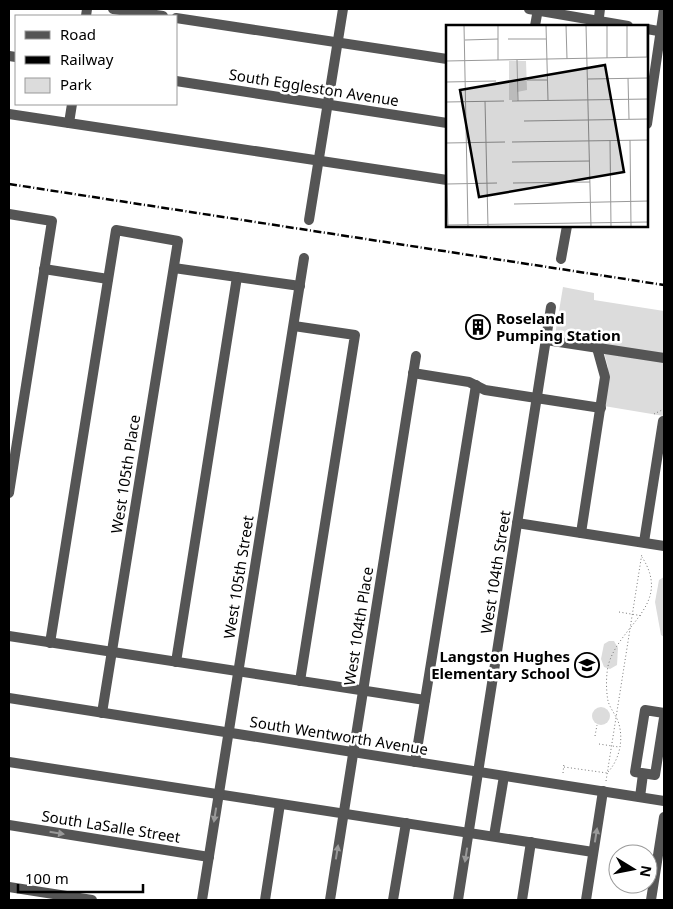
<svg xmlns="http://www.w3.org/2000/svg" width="673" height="909" viewBox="0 0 673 909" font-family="'Noto Sans',sans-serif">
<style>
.green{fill:#dcdcdc}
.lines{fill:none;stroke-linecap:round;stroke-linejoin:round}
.path{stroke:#777;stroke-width:1;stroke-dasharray:1 2.5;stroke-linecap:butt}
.minor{stroke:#555;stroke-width:10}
.rail{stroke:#000;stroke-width:2.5;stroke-dasharray:8 2.5 1 2.5;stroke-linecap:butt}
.oneway{fill:#999}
.labels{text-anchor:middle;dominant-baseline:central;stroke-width:5;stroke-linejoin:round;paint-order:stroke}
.street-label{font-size:15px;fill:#000;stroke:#fff}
.poi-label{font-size:15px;font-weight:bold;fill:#000;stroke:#fff;text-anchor:start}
.inset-road{fill:none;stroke:#999;stroke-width:1}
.view{fill:#000;fill-opacity:0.15;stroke:#000;stroke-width:2.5}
.inset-edge{fill:none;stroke:#000;stroke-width:2.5}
</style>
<rect width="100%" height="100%" fill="#fff"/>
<g class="green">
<path d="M563,287L594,293V300L664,311V416L604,406L608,367L601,342L555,335Z"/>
<path d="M664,577V637L661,635L655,602L659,580Z"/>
<path d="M609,641H614L618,648L617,665L610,669L604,667L601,659L604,644Z"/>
<circle cx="601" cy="716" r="9"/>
</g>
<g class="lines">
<g class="path">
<path d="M654,414L664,409"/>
<path d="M619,612L643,616"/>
<path d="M595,736L597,725"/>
<path d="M599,744L619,747"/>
<path d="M564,767L607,773"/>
<path d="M608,772C620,759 624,738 618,721C615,714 610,708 608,701C606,690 606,677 608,666C619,624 673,606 642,557"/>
<path d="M563,773L564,763"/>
<path d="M606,781L642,553"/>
</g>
<g class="minor">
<path d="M113,9L163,16"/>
<path d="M529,9L628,26"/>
<path d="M86,16L87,9"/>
<path d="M176,18L447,59"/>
<path d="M598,25L600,9"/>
<path d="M535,26L538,9"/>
<path d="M647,29L664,32"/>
<path d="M9,56L16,57"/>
<path d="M176,81L447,123"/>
<path d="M9,114L447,180"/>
<path d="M69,123L72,104"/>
<path d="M647,124L664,9"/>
<path d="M9,214L52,221L9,493"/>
<path d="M309,220L343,9"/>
<path d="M561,259L567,226"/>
<path d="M174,268L300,286"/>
<path d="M44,269L108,279"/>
<path d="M294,326L355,335L300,681"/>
<path d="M546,340L664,358"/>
<path d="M413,373L469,382L485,390L601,408"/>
<path d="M517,523L664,546"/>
<path d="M581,533L605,377L597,348"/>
<path d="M644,542L663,421"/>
<path d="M9,636L425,700"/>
<path d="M50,643L116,230L178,241L102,713"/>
<path d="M176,662L237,277"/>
<path d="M9,698L664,801"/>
<path d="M664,713L645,710L635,772L655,775L664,718"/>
<path d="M9,762L593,852"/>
<path d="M415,762L476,385"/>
<path d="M640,797L643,774"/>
<path d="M9,825L209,857"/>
<path d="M494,836L504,776"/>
<path d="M9,887L92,900"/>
<path d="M202,900L304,258"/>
<path d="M265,900L280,804"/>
<path d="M330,900L416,356"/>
<path d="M393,900L406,823"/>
<path d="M458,900L551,307"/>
<path d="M522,900L531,842"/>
<path d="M586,900L603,791"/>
<path d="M651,900L664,817"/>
</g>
<path class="rail" d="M9,184L664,285"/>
</g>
<defs><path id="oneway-solid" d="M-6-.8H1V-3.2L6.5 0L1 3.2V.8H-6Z" transform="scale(1.25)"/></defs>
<g class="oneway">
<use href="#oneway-solid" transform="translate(215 815) rotate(99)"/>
<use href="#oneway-solid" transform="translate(57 833) rotate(9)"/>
<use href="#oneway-solid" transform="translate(596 835) rotate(-81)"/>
<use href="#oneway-solid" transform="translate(337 852) rotate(-81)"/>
<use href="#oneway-solid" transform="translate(466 855) rotate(99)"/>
</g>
<defs>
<symbol id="building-ring" viewBox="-11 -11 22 22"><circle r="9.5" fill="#fff" stroke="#000" stroke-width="1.5"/><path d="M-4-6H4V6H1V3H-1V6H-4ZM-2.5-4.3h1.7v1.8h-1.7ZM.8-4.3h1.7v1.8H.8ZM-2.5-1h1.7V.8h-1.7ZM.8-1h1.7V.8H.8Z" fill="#000"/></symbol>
<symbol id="school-ring" viewBox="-11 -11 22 22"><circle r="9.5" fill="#fff" stroke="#000" stroke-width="1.5"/><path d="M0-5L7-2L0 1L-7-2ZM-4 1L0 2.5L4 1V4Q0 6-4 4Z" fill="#000"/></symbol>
</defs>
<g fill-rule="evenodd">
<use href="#building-ring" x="464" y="313" width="28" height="28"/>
<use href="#school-ring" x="573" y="651" width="28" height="28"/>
</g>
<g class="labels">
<g class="street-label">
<text transform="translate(314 87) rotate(9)">South Eggleston Avenue</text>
<text transform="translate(125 474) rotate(-81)">West 105th Place</text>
<text transform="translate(495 572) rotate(-81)">West 104th Street</text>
<text transform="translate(238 577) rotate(-81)">West 105th Street</text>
<text transform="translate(358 626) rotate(-81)">West 104th Place</text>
<text transform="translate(339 735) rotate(9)">South Wentworth Avenue</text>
<text transform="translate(111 826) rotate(9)">South LaSalle Street</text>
</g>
<g class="poi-label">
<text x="496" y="318">Roseland<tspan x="496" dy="17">Pumping Station</tspan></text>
<text x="570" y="656" text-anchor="end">Langston Hughes<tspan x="570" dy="17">Elementary School</tspan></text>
</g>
</g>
<g transform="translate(446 25)">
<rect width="202" height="202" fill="#fff"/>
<path d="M63,36H80L81,65L71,67V75H63Z" fill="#dcdcdc"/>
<path class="inset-road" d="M18,0L22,202M52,0V35M100,0L102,75M120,0L121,34M140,0L145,202M161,0V33M181,0V32M201,0V32M62,14H100M19,15L52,14M71,35L72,76M0,36L203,32M182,53L183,94M142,54L203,53M81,55H101M0,57L50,56M39,76L42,202M66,76L203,74M0,77L58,76M78,96L203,94M0,114L2,202M164,115L165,202M184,115L185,202M66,117L203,115M0,118L59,117M66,137L144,136M67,158L144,157M1,159L51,158M68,179L203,176M0,200L203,197"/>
<path class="view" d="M159,40L178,147L33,172L14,65Z"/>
<rect width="202" height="202" class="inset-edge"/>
</g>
<rect width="673" height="909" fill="none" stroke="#000000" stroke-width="20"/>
<rect x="15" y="15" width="162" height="90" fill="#ffffff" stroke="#999999"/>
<rect x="25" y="31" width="25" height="8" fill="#555555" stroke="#999999"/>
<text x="60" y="40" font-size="15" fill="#000000">Road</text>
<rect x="25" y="56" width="25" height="8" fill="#000000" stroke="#999999"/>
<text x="60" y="65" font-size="15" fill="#000000">Railway</text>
<rect x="25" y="78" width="25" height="15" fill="#dcdcdc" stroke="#999999"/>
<text x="60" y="90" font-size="15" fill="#000000">Park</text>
<g transform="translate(633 869) rotate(100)"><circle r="24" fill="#ffffff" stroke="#999999"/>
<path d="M0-4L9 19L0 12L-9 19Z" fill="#000000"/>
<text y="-8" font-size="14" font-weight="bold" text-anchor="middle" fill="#000000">N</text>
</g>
<path d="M18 884v8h125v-8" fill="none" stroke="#000000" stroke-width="2.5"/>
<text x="25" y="884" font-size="15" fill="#000000" stroke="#ffffff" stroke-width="4" paint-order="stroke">100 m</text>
</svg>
